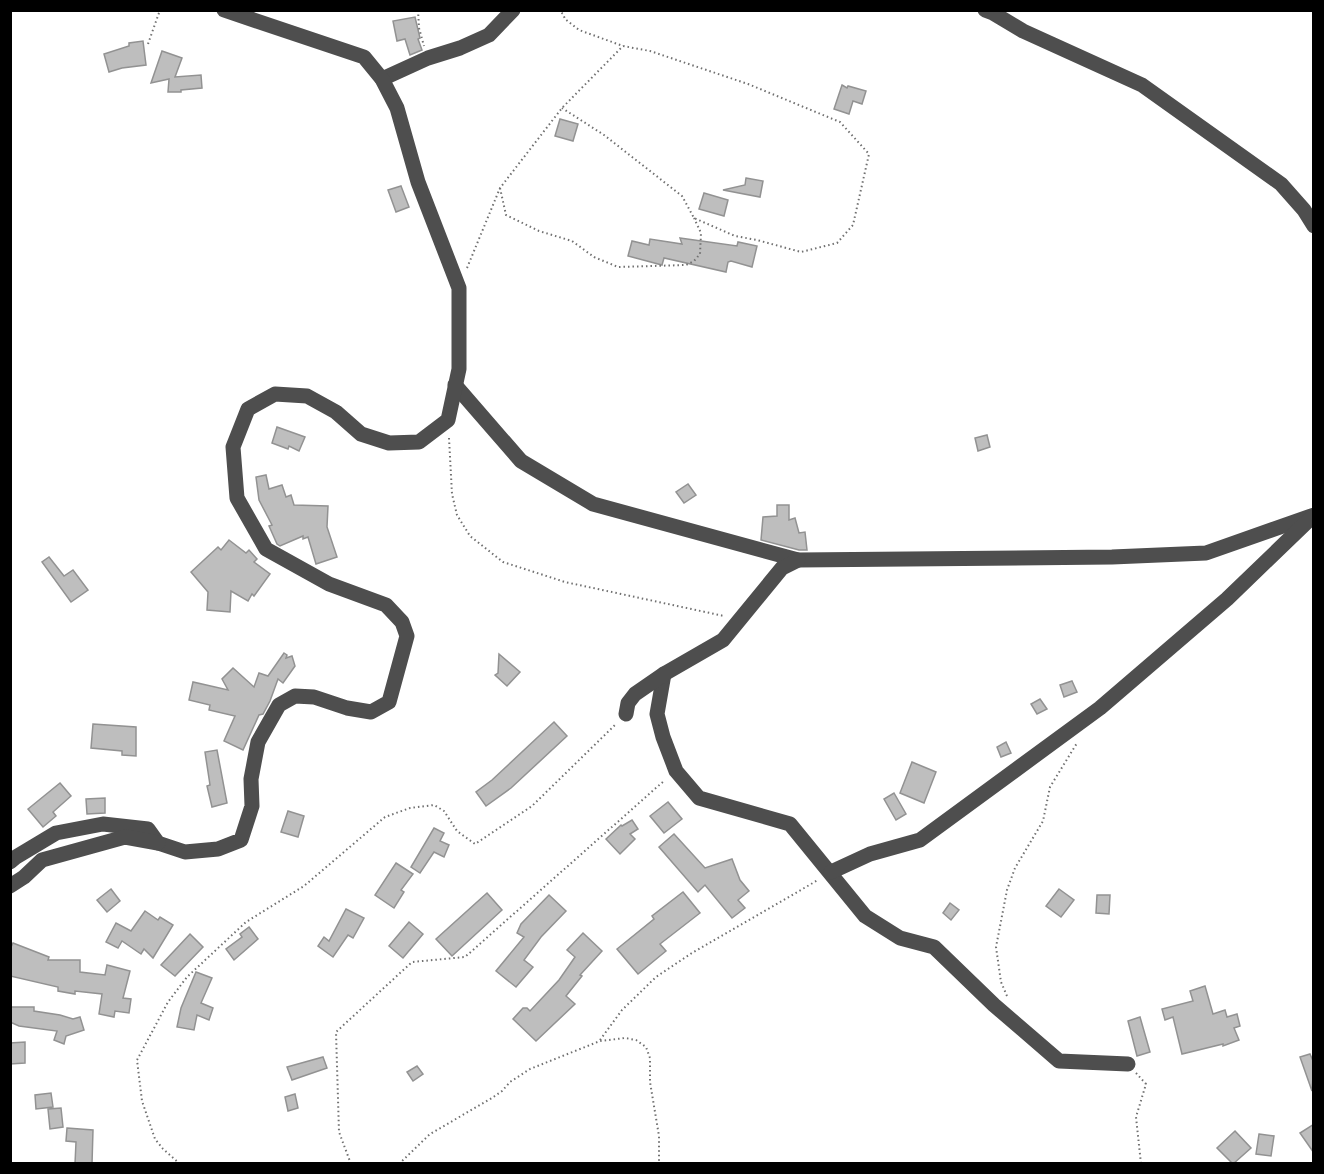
<svg xmlns="http://www.w3.org/2000/svg" width="1324" height="1174" viewBox="0 0 1324 1174" font-family="'Open Sans',sans-serif">
<style>
.building{fill:#bebebe;stroke:#929292;stroke-width:1.5}
.lines{fill:none;stroke-linecap:round;stroke-linejoin:round}
.path{stroke:#707070;stroke-width:2;stroke-dasharray:1.5 3;stroke-linecap:butt}
.minor{stroke:#4e4e4e;stroke-width:15}
</style>
<rect width="100%" height="100%" fill="#fff"/>
<g class="building">
<path d="M415,17L420,38L418,39L422,50L410,55L405,39L397,41L393,21Z"/>
<path d="M143,41L146,65L122,68L109,72L104,54L129,46V43Z"/>
<path d="M162,51L182,58L175,77L201,75L202,88L181,90V92H168L169,79L151,83Z"/>
<path d="M842,85L847,88L848,86L866,91L862,104L853,101L849,114L834,109Z"/>
<path d="M560,119L578,124L573,141L555,136Z"/>
<path d="M746,178L763,181L760,197L723,190L745,185Z"/>
<path d="M401,186L409,207L396,212L388,190Z"/>
<path d="M704,193L728,200L724,216L699,209Z"/>
<path d="M680,238L737,246L738,242L757,246L752,267L731,261L728,262L726,272L664,258L662,265L628,256L632,241L649,245L650,239L682,244Z"/>
<path d="M277,427L305,437L299,451L289,446L288,449L272,443Z"/>
<path d="M987,435L990,447L978,451L975,438Z"/>
<path d="M266,475L269,489L282,485L286,497L291,495L294,505L328,506L327,527L337,557L316,564L308,537L303,539V536L280,546L277,544L269,526L272,525L259,500L256,477Z"/>
<path d="M688,484L696,495L684,503L676,492Z"/>
<path d="M777,505H789V520L795,518L799,533L805,532L807,550H799L761,540L763,517L777,516Z"/>
<path d="M229,540L246,553L249,550L257,559L254,562L270,574L254,596L252,594L248,601L231,591L230,612L207,610L208,592L191,572L218,547L221,550Z"/>
<path d="M49,557L64,576L73,570L88,590L71,602L42,562Z"/>
<path d="M284,653L287,655L286,658L292,656L295,666L283,683L278,679L270,701L263,714L259,715L243,750L224,741L235,716L209,710L210,705L189,700L193,682L228,690L222,679L233,668L254,687L259,673L268,676Z"/>
<path d="M499,654L520,672L507,686L495,675L498,673Z"/>
<path d="M1072,681L1077,692L1064,697L1060,685Z"/>
<path d="M1040,699L1047,709L1037,714L1031,704Z"/>
<path d="M554,722L567,736L511,788L486,806L476,792L492,780Z"/>
<path d="M93,724L136,727V756L122,755V751L91,748Z"/>
<path d="M1006,742L1011,753L1001,757L997,747Z"/>
<path d="M217,750L227,803L212,807L207,786L210,785L205,752Z"/>
<path d="M912,762L936,772L924,803L900,793Z"/>
<path d="M60,783L71,796L53,812L56,816L43,827L28,809Z"/>
<path d="M894,793L906,814L896,820L884,799Z"/>
<path d="M105,798V813L87,814L86,799Z"/>
<path d="M668,802L682,819L664,833L650,816Z"/>
<path d="M288,811L304,816L298,837L281,832Z"/>
<path d="M632,820L638,829L630,834L635,839L620,854L606,839L621,825L622,826Z"/>
<path d="M434,828L444,833L440,841L449,845L444,857L434,852L420,873L411,867Z"/>
<path d="M674,834L705,868L732,859L740,880L749,891L738,900L745,908L732,918L705,885L698,892L659,847Z"/>
<path d="M396,863L413,874L401,890L404,892L394,908L375,895Z"/>
<path d="M111,889L120,901L107,912L97,900Z"/>
<path d="M1059,889L1074,900L1061,917L1046,906Z"/>
<path d="M683,892L700,913L660,944L666,951L638,974L617,949L654,919L652,916Z"/>
<path d="M487,893L502,910L452,956L436,939Z"/>
<path d="M549,895L566,911L541,937L524,960L533,967L516,987L496,971L524,937L517,933L521,924Z"/>
<path d="M1097,895H1110L1109,914L1096,913Z"/>
<path d="M950,903L959,910L951,920L943,913Z"/>
<path d="M346,909L364,918L353,938L348,935L333,957L318,946L324,937L329,941Z"/>
<path d="M145,911L158,920L160,917L173,925L153,958L144,949L141,954L122,941L118,948L106,942L116,923L131,931Z"/>
<path d="M409,922L423,934L403,958L389,946Z"/>
<path d="M249,927L258,939L234,960L226,949L242,937L240,934Z"/>
<path d="M583,933L602,951L580,975L582,976L566,996L575,1004L536,1041L513,1019L523,1008H527L530,1011L559,980L575,957L567,950Z"/>
<path d="M190,934L203,947L175,976L161,965Z"/>
<path d="M13,943L49,957L48,960H80V972L105,975L107,965L130,971L123,998L131,999L129,1013L115,1011L114,1017L99,1014L102,994L75,991V994L58,991V987L10,976V949Z"/>
<path d="M196,972L212,978L201,1003L213,1008L209,1020L197,1015L194,1030L177,1027L181,1008Z"/>
<path d="M1205,986L1213,1014L1225,1010L1227,1017L1237,1014L1240,1026L1234,1028L1239,1040L1223,1046V1044L1182,1054L1173,1017L1165,1020L1162,1009L1193,1001L1190,991Z"/>
<path d="M10,1007H34V1011L60,1015L73,1019L80,1017L84,1030L66,1036L64,1044L54,1040L57,1031L19,1026L10,1022Z"/>
<path d="M1140,1017L1150,1052L1137,1056L1128,1021Z"/>
<path d="M25,1042V1063L10,1064V1043Z"/>
<path d="M1310,1054L1314,1063L1312,1091L1300,1057Z"/>
<path d="M323,1057L327,1068L292,1080L287,1067Z"/>
<path d="M417,1066L423,1074L413,1081L407,1072Z"/>
<path d="M51,1093L53,1107L36,1109L35,1095Z"/>
<path d="M295,1094L298,1108L288,1111L285,1097Z"/>
<path d="M61,1108L63,1127L50,1129L48,1109Z"/>
<path d="M1314,1124V1153L1300,1133Z"/>
<path d="M67,1128L93,1130L92,1164H75L76,1142L66,1141Z"/>
<path d="M1235,1131L1251,1148L1233,1164L1217,1148Z"/>
<path d="M1259,1134L1274,1136L1271,1156L1256,1154Z"/>
</g>
<g class="lines">
<g class="path">
<path d="M418,10L419,28L424,46"/>
<path d="M558,10L563,14L565,19L579,30L623,46L650,51L748,84L840,122L869,154L853,225L837,243L801,252L757,240L735,236L694,218L682,196L604,135L562,108"/>
<path d="M148,44L160,10"/>
<path d="M500,188L506,215L539,231L572,241L594,257L618,267L686,265L694,261L700,254L701,233L694,218"/>
<path d="M467,268L500,188L562,108L623,46"/>
<path d="M449,438L452,494L457,515L470,536L503,562L565,582L724,616"/>
<path d="M1007,996L1001,982L996,947L1007,890L1015,868L1043,821L1050,787L1077,743"/>
<path d="M600,1040L622,1010L656,977L692,953L818,880"/>
<path d="M1136,1073L1146,1084L1136,1117L1141,1164"/>
<path d="M180,1164L163,1149L155,1139L142,1101L137,1060L168,1002L187,977L246,922L304,886L385,817L410,808L434,805L444,811L457,831L475,844L532,806L616,724"/>
<path d="M351,1164L339,1132L336,1032L412,962L465,957L665,780"/>
<path d="M399,1164L430,1134L492,1098L502,1091L510,1082L530,1069L600,1041L625,1038L636,1040L646,1047L650,1058V1082L659,1136V1164"/>
</g>
<g class="minor">
<path d="M985,10L993,13L1023,31L1142,85L1281,184L1304,210L1314,226"/>
<path d="M382,79L428,58L460,48L489,35L513,10"/>
<path d="M455,385L521,461L593,504L798,560L1112,557L1206,553L1314,515"/>
<path d="M664,674L657,714L663,737L676,771L699,798L790,824L865,916L900,938L934,947L994,1005L1059,1061L1128,1064"/>
<path d="M626,714L628,703L635,694L664,674L723,640L782,568L798,560"/>
<path d="M10,862L16,857L56,833L103,824L148,829L158,843L185,852L218,849L241,840L252,806L251,779L258,742L279,705L295,696L314,697L347,708L371,712L389,702L407,636L402,622L386,605L329,584L266,549L237,498L233,447L248,409L275,394L307,396L336,412L361,434L389,443L419,442L448,420L459,369V288L418,182L397,108L382,79L364,57L224,10"/>
<path d="M831,872L870,854L920,840L1100,708L1227,599L1311,518"/>
<path d="M10,886L24,877L42,860L125,837L158,843"/>
</g>
</g>
<rect width="1324" height="1174" fill="none" stroke="#000000" stroke-width="24"/>
</svg>
